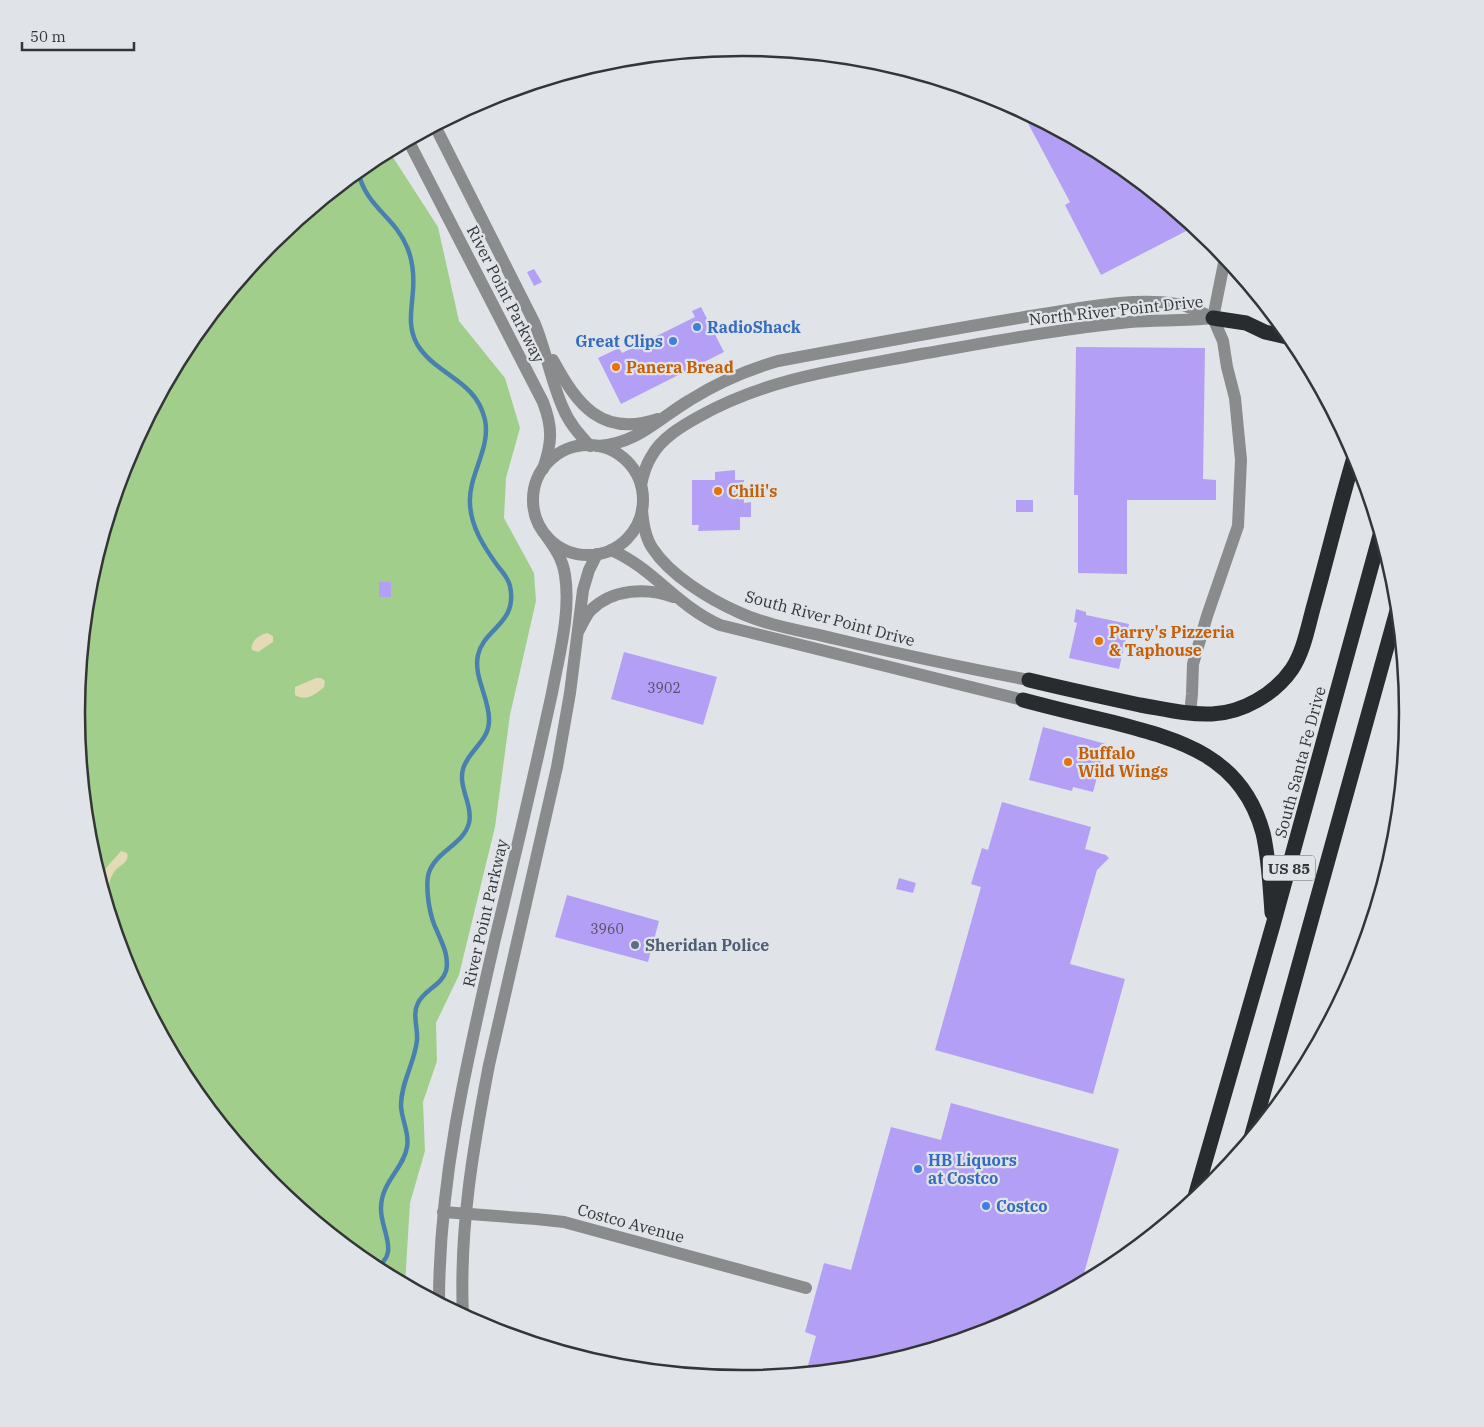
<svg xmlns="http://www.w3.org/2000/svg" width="1484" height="1427" viewBox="0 0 1484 1427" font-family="'IBM Plex Serif',serif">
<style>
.green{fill:#a1cf8b}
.sand{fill:#e4dab5}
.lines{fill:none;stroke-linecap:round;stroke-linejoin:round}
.stream{stroke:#4980ae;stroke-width:4.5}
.building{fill:#b49ff6}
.minor{stroke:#898b8d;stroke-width:12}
.highway{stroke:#282c2f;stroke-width:15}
.rail-casing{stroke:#686a6c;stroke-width:5.5}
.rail{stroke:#e0e4e9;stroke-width:4;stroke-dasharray:11;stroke-linecap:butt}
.shop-dot{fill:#3f7fe0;stroke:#e0e4e9;stroke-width:2}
.food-dot{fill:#e8710a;stroke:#e0e4e9;stroke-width:2}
.service-dot{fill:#5c6f8a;stroke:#e0e4e9;stroke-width:2}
.labels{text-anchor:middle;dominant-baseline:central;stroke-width:4.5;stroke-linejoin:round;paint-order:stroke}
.number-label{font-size:14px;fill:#535066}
.shield{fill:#e0e4e9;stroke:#676a6c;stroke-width:1}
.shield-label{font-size:15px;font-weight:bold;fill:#333536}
.street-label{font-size:16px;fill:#333536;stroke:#e0e4e9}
.shop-label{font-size:16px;font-weight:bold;fill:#366cbe;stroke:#e0e4e9;text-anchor:start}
.food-label{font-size:16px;font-weight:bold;fill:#c56008;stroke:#e0e4e9;text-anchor:start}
.service-label{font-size:16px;font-weight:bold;fill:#4e5e75;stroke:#e0e4e9;text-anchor:start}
.rim{fill:none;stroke:#333536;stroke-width:2.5}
</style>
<rect width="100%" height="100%" fill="#e0e4e9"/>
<path class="green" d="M389,151L438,227L459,321L505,378L520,428L506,478L504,518L534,573L536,601L510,715L495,827L459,975L436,1023L437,1061L423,1102L425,1151L410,1203L405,1285L372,1267L271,1184L188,1083L127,968L89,843L76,713L89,583L127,458L188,343L271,242L372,160Z"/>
<g class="sand">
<path d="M267,633L273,636V642L258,652L252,650C250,641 259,635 267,633Z"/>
<path d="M316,678H321L325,681L324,687C316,694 306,702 295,695V687Z"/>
<path d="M121,851L127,853C130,863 119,865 114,872C108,881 108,891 106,901L101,885L106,868Z"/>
</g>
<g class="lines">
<path class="stream" d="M358,171C365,206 395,217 407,247C413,261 414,276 413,290C412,309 407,326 417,344C436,376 476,379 485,420C491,449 468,475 470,504C471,527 484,547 497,565C502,572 508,577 510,586C518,624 484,628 478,655C473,677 490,699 489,721C489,741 468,751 463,769C458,787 473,805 469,823C463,846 433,852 428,876C426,890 429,911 434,924C440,939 450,955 446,971C442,985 424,990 418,1003C412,1014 418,1028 417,1040C415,1062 401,1082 401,1105C401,1119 410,1133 407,1147C404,1168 381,1182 381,1208C380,1230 402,1255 374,1268"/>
</g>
<g class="building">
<path d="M1022,112L1112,160L1194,227L1101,275L1065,205L1070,202Z"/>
<path d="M534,269L542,282L534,286L527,272Z"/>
<path d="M701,307L724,352L621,404L598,358L619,348L622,353L695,317L692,311Z"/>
<path d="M1076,347L1205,348L1203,479L1216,480V500H1127V574L1078,573V495H1074Z"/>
<path d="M735,470V480H744V503L751,502V517H740V530L698,531L699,525H692V480H715V472Z"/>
<rect x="1016" y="500" width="17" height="12"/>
<rect x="379" y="582" width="12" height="15"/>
<path d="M1076,609L1086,612V615L1129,624L1119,669L1069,658L1077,623L1074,622Z"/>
<path d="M624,652L717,677L703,725L611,699Z"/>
<path d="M1043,727L1106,744L1093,792L1073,787L1072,791L1029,780Z"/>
<path d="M1002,802L1091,827L1085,849L1106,855L1109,858L1097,870L1070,964L1125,979L1093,1094L935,1050L981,887L971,884L982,848L988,850Z"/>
<path d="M899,878L916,883L913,893L896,889Z"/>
<path d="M567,895L659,921L648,962L555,937Z"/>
<path d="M951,1103L1119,1149L1081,1284L997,1329L872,1367L806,1373L816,1336L805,1332L824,1263L851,1270L891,1127L941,1140Z"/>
</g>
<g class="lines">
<g class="minor">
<path d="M435,126L535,324C546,351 551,381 563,408C569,423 579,434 590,446"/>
<path d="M408,140L543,402C553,428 552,443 543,469"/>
<path d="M553,360C577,404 601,438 658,419"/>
<circle cx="588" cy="500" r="55"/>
<path d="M598,446C637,444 658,419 690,400C717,383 747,370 778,361C864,345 951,329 1037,315C1083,308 1132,297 1177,304C1190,306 1201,312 1213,318"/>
<path d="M641,485C643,475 646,465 651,457C661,438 682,426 700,416C770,377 843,369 921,354C990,342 1059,329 1130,322C1157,320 1185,321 1213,318"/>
<path d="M642,510C643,523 645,538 653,549C670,575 709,599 738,612C768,626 804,631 836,639C900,654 964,668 1029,680"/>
<path d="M611,550C653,568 677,606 720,625L1023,700"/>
<path d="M579,630C583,623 586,615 591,610C612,589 647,587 673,597"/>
<path d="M1190,714L1192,694L1193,664L1207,616L1238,526L1241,460L1235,398L1227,367L1223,341L1213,318L1225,258"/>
<path d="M443,1212L536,1219L564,1222L806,1288"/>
<path d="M439,1303C439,1177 467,1061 495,939C515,857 534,775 552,693C559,655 571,613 565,575C563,560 555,548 547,537"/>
<path d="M463,1316C459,1231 473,1148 489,1065L557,767L570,693L583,590L589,570L597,554"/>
</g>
<g class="highway">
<path d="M1213,318L1246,323L1265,332L1291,338"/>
<path d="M1029,680C1066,689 1103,697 1140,705C1164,709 1187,715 1212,714C1242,713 1275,694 1292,669C1304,651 1308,626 1314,605C1328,555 1340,504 1355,454"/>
<path d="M1023,700C1053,708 1082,715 1112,722C1181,740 1242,756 1263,833C1269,859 1270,886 1272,913"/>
<path d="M1251,1138L1398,607"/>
<path d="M1194,1200L1273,925L1380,535"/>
</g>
<defs>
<path id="rail" d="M1389,862L1395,841"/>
</defs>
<use href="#rail" class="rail-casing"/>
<use href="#rail" class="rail"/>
</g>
<g class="shop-dot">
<circle cx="697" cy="327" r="5"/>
<circle cx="673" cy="341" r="5"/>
<circle cx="918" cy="1169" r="5"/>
<circle cx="986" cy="1206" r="5"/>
</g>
<g class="food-dot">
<circle cx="616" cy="367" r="5"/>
<circle cx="718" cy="491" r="5"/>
<circle cx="1099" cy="641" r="5"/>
<circle cx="1068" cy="762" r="5"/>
</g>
<circle class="service-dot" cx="635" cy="945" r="5"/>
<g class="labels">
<g class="number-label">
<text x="664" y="688">3902</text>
<text x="607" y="929">3960</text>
</g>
<rect class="shield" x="1263" y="855.5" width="52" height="25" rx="4"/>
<g class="shield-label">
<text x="1289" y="868">US 85</text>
</g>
<g class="street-label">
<text transform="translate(506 294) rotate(63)">River Point Parkway</text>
<text transform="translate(1116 310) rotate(-6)">North River Point Drive</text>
<text transform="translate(830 618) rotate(15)">South River Point Drive</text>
<text transform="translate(1300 762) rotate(-75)">South Santa Fe Drive</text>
<text transform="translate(485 913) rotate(-77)">River Point Parkway</text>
<text transform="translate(631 1223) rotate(15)">Costco Avenue</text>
</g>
<g class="shop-label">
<text x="707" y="327">RadioShack</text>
<text x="663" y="341" text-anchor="end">Great Clips</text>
<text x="928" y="1160">HB Liquors<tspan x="928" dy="18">at Costco</tspan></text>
<text x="996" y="1206">Costco</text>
</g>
<g class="food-label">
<text x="626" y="367">Panera Bread</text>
<text x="728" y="491">Chili's</text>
<text x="1109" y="632">Parry's Pizzeria<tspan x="1109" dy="18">&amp; Taphouse</tspan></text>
<text x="1078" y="753">Buffalo<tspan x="1078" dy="18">Wild Wings</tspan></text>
</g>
<g class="service-label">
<text x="645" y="945">Sheridan Police</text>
</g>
</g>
<path d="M0 0H1484V1427H0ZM85 713a657 657 0 1 1 1314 0a657 657 0 1 1-1314 0Z" fill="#e0e4e9" fill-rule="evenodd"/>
<path class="rim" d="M85 713a657 657 0 1 1 1314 0a657 657 0 1 1-1314 0Z"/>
<path d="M22 42v8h112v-8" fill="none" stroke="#333536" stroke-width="2.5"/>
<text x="30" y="42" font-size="15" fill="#333536" stroke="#e0e4e9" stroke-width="4" paint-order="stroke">50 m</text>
</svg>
